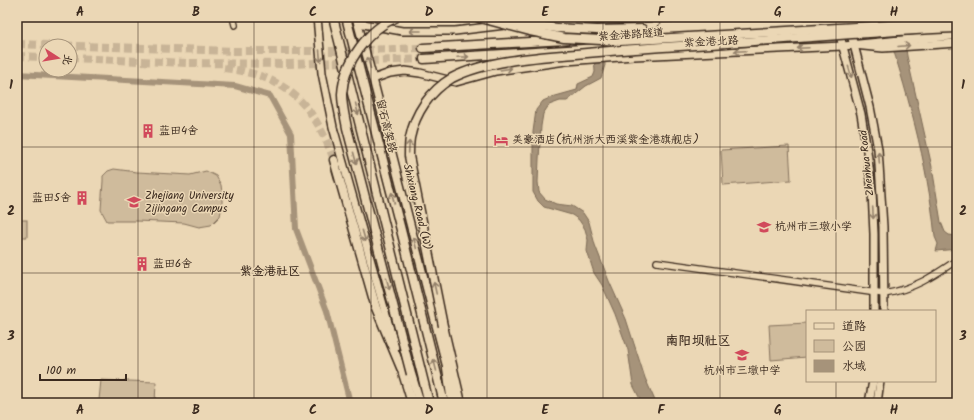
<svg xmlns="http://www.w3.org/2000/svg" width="974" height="420" viewBox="0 0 974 420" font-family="Kalam,'LXGW WenKai TC',sans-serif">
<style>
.green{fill:#cfbb9c;stroke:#85725d}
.water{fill:#a6937a;stroke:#7b6955}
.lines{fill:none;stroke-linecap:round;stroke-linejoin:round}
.canal{stroke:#a6937a;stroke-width:6}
.highway-tunnel{stroke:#c8b497;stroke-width:8;stroke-dasharray:8 4;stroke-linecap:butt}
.minor-casing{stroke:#3b2a1e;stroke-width:8}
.major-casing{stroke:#3b2a1e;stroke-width:10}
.highway-casing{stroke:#3b2a1e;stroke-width:11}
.minor{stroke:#ebd7b5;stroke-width:5.5}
.major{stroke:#ebd7b5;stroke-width:7}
.highway{stroke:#ebd7b5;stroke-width:8}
.highway-bridge-casing{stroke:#3b2a1e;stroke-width:11;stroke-linecap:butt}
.highway-bridge{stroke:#ebd7b5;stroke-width:8}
.oneway{stroke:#93806a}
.grid{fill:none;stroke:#3b2a1e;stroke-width:1;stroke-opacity:0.55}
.labels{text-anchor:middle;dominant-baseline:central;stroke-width:3;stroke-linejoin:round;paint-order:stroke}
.street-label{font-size:11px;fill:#3b2a1e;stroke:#ebd7b5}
.poi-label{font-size:11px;fill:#3b2a1e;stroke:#ebd7b5;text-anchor:start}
.neighbourhood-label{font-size:12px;font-weight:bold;fill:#3b2a1e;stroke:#ebd7b5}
.quarter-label{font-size:13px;font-weight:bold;fill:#3b2a1e;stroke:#ebd7b5}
.neatline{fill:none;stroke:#3b2a1e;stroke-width:1.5}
.grid-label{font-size:13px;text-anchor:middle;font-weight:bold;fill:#3b2a1e}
</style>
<rect width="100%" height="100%" fill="#ebd7b5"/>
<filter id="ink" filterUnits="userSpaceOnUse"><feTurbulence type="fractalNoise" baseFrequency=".025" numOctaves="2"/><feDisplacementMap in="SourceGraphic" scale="8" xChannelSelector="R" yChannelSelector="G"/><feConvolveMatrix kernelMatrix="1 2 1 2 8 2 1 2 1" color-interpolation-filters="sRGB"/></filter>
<g filter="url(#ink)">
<g class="green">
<path d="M789,146L791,180L723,185L721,150Z"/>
<path d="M114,169L137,172L190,175L206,171L216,176L221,185L222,193V206L220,216L211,225L199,227L184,223L136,221H107L101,210L103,181V176L108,171Z"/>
<rect x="17" y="220" width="10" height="17"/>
<path d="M807,323V357L771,360L769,325Z"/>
<path d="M101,380L156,382L155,403H102L99,400Z"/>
</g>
<g class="water">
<path d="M592,17H600L605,65L601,78L586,86L567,101H560L549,105L543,114L541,126L539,159L538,182L539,192L545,199L556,204L572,206L583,213L589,222L595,245L609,281L626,319L645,378L656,403H642L633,385L628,350L615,314L602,285L594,273L587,251L588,240L585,229L579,220L572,215L544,207L538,201L533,192V132L536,110L543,101L552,97L577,90L578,84L593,77L595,72Z"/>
<path d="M883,17H901L907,56L932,167L941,222L945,232L949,235L957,236V249L936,251L938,244L935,237C928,162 906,89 883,17Z"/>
</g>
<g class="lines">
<path class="canal" d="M17,74L235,86L270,96L291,134L296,229L327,311L350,403"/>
<g class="highway-tunnel">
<path d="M17,44L236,51H334L423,48"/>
<path d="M17,56L46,57"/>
<path d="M70,58L187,63L289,64L424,59"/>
<path d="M224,68C286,76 313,102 334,160"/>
</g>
<defs>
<g id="minor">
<path d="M233,17L235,25"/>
<path d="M657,262L884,294C914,289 932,277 957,260"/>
</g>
<g id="major">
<path d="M317,17L322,73L333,127L395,347"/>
<path d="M356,17L373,79L448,372"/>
<path d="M835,17L861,114L867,151L872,191L874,234V311"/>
<path d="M845,17L854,45L870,107L878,149L883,227L884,311"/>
<path d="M784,18L800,17"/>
<path d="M358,23L402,31H455L505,25"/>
<path d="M533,23L663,17"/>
<path d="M749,27C816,23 884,16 951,18"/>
<path d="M373,79L390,73L405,71L420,73L456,82L496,71L566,61L634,56L843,46L854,45L883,48L957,43"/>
<path d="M453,390L457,403"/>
<path d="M869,403L873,381"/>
<path d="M877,403L880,381"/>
</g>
<g id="highway">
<path d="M333,17L429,403"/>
<path d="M346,17L401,230L444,403"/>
<path d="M663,27L784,18"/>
<path d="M597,30L642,29"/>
<path d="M600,37L749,27"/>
<path d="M854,45L957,35"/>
<path d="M423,48L566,40"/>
<path d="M424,59L599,48"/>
<path d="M334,160L376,308L402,370L412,403"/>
<path d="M443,326L461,403"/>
<path d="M447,368L452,403"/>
<path d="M411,374L420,403"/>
</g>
</defs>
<use href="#minor" class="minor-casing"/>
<use href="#major" class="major-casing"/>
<use href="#highway" class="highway-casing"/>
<use href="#minor" class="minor"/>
<use href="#major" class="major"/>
<use href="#highway" class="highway"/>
<defs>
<g id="highway-bridge">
<path d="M397,17C368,29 344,62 342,94C342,106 345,117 347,128L411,374"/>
<path d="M477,17L530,31L564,38L620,41L957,21"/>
<path d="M512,22L557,28L597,30"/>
<path d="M443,326L409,156C409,150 409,144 410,138C415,113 430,91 452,78C487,60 538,57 576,54C627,49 677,46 727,43C804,38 880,31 957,28"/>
</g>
</defs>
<use href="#highway-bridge" class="highway-bridge-casing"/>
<use href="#highway-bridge" class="highway-bridge"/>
</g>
<defs><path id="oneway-shaft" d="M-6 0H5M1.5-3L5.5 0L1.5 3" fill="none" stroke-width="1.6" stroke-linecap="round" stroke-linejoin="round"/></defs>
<g class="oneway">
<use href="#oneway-shaft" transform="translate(415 31) rotate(180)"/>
<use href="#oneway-shaft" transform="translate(904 46) rotate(-5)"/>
<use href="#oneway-shaft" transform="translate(803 48) rotate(177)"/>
<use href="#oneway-shaft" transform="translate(740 51) rotate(177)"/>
<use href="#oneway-shaft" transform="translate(320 56) rotate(85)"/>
<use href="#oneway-shaft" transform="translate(463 57) rotate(-3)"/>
<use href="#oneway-shaft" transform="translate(369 63) rotate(-106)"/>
<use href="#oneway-shaft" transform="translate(506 69) rotate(-9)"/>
<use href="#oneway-shaft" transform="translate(850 72) rotate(74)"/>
<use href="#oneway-shaft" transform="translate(357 109) rotate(76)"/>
<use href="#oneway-shaft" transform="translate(409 147) rotate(-87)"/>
<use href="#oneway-shaft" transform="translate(355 158) rotate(75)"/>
<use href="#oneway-shaft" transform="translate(879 158) rotate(-94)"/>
<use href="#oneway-shaft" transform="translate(393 198) rotate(-104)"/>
<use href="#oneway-shaft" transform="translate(873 213) rotate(87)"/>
<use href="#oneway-shaft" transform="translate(364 236) rotate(74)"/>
<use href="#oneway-shaft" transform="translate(415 243) rotate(-104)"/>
<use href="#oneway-shaft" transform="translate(388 284) rotate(75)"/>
<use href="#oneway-shaft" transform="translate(435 288) rotate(-102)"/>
<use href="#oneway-shaft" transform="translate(435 365) rotate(-104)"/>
</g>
</g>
<path class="grid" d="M138,17V403M254,17V403M371,17V403M487,17V403M603,17V403M720,17V403M836,17V311M17,147H957M17,273H957M836,381V403"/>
<defs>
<symbol id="building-bare" viewBox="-9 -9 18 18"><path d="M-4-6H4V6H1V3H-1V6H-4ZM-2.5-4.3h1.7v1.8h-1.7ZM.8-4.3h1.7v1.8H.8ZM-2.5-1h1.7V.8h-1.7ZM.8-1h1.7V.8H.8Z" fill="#d1495b" stroke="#ebd7b5" stroke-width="2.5" paint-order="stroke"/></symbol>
<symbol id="hotel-bare" viewBox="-9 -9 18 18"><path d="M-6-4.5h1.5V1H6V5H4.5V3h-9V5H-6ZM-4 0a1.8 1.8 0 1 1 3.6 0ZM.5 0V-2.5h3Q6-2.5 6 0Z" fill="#d1495b" stroke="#ebd7b5" stroke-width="2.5" paint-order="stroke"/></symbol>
<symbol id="university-bare" viewBox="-9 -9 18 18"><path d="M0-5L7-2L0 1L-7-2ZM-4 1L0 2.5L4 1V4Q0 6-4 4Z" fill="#d1495b" stroke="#ebd7b5" stroke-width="2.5" paint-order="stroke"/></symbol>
<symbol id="school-bare" viewBox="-9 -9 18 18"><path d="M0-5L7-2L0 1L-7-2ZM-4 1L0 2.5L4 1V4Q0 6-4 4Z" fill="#d1495b" stroke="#ebd7b5" stroke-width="2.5" paint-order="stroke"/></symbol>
</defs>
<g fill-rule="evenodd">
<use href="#building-bare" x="138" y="121" width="20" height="20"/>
<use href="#hotel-bare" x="491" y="130" width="20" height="20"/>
<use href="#building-bare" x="72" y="188" width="20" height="20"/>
<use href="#university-bare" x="124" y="192" width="20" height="20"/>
<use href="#school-bare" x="754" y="217" width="20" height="20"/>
<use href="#building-bare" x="132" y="254" width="20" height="20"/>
<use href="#school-bare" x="732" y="345" width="20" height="20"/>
</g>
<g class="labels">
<g class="street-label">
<text transform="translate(631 35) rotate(-4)">紫金港路隧道</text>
<text transform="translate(711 42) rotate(-3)">紫金港北路</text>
<text transform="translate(386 126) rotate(76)">留石高架路</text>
<text transform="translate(867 163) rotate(-96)">Zhenhua Road</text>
<text transform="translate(417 207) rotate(76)">Shixiang Road (W)</text>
</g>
<g class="poi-label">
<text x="159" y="131">蓝田4舍</text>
<text x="512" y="140">美豪酒店(杭州浙大西溪紫金港旗舰店)</text>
<text x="145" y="196">Zhejiang University<tspan x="145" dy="13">Zijingang Campus</tspan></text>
<text x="71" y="198" text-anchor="end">蓝田5舍</text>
<text x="775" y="227">杭州市三墩小学</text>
<text x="153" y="264">蓝田6舍</text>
<text x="742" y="371" text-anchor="middle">杭州市三墩中学</text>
</g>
<g class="neighbourhood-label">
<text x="270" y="271">紫金港社区</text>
</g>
<g class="quarter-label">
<text x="698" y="341">南阳坝社区</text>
</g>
</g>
<rect width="974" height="420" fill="none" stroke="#ebd7b5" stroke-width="44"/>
<rect x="806" y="310" width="130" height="72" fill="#ebd7b5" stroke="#a59279"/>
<rect x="814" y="323" width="20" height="6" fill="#ebd7b5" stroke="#a59279"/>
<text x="842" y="330" font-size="12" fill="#3b2a1e">道路</text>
<rect x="814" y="340" width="20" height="12" fill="#cfbb9c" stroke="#a59279"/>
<text x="842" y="350" font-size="12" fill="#3b2a1e">公园</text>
<rect x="814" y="360" width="20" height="12" fill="#a6937a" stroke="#a59279"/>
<text x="842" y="370" font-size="12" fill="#3b2a1e">水域</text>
<g transform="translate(58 58) rotate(102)"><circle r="19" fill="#ebd7b5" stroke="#a59279"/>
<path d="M0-3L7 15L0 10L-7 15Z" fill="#d1495b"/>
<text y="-6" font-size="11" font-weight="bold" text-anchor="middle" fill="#3b2a1e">北</text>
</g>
<path d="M40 374v6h86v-6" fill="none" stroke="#3b2a1e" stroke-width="2"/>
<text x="46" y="374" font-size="12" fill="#3b2a1e" stroke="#ebd7b5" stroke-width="3" paint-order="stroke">100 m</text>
<rect x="22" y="22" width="930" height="376" class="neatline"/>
<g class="grid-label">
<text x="80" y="16">A</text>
<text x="196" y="16">B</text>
<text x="313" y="16">C</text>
<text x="429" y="16">D</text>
<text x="545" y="16">E</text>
<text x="661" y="16">F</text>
<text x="778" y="16">G</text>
<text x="894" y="16">H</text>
<text x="11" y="89">1</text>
<text x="963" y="89">1</text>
<text x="11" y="215">2</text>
<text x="963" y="215">2</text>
<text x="11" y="340">3</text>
<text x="963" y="340">3</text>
<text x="80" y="414">A</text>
<text x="196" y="414">B</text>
<text x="313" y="414">C</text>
<text x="429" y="414">D</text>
<text x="545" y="414">E</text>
<text x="661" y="414">F</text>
<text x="778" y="414">G</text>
<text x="894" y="414">H</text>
</g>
</svg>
